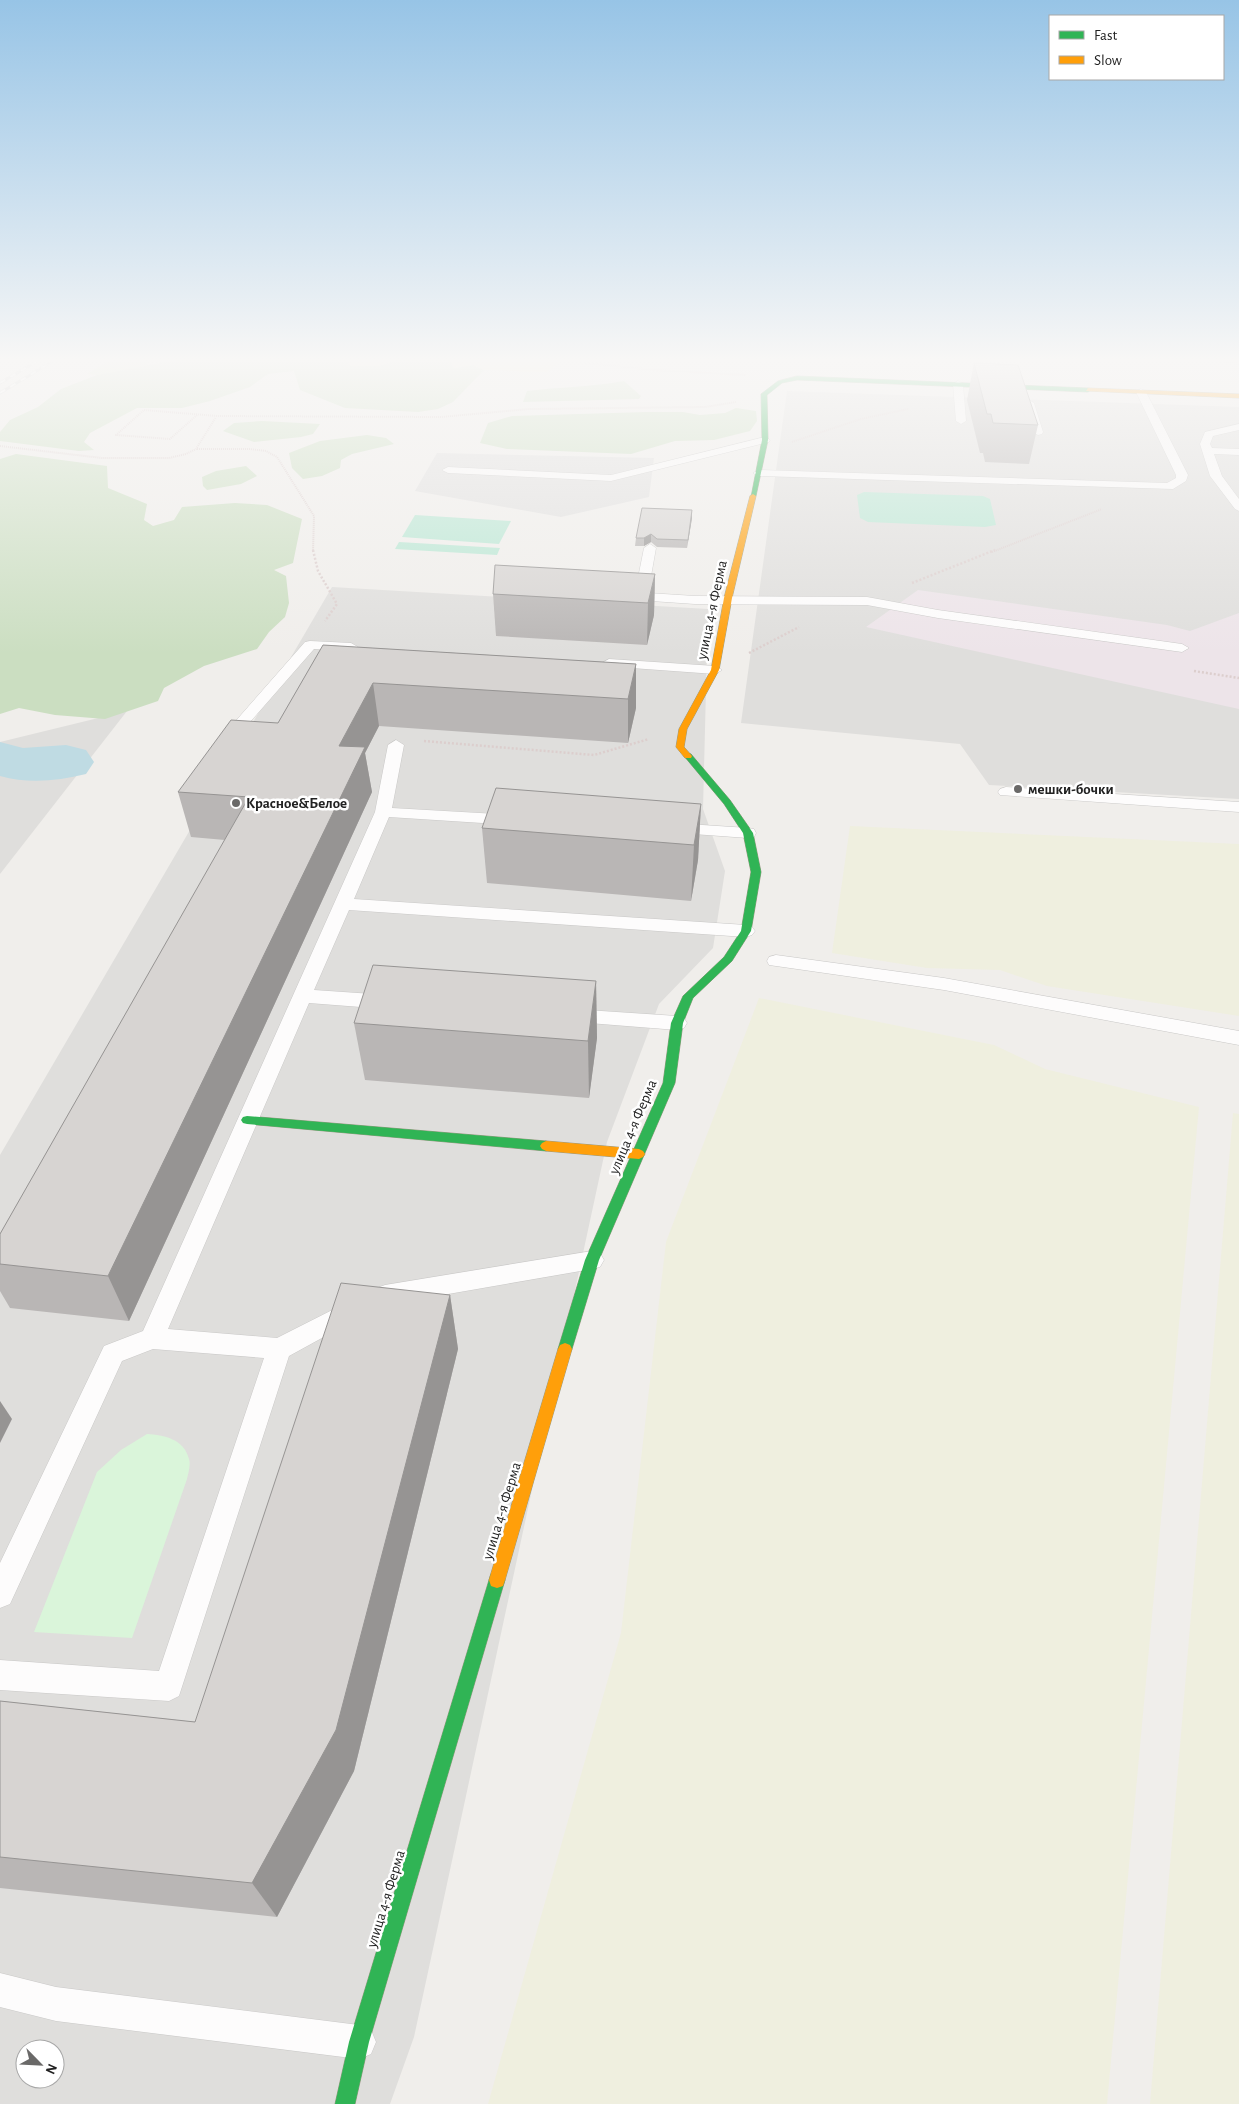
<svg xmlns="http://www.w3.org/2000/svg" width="1239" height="2104" viewBox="0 0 1239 2104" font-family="'Alegreya Sans',sans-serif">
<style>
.residential{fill:#dfdedc;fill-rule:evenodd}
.industrial{fill:#ede4e9}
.farmland{fill:#efefdf}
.grass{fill:#ddeccb}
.forest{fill:#cbdec1}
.sand{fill:#f8f0d0}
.park{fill:#daf5da}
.pitch{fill:#b7e6d2}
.parking{fill:#e0dfde}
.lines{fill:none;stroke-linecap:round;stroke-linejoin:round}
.river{fill:#bfdbe3;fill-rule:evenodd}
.lane-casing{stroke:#c9c8c7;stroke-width:1}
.fast-casing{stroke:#999a82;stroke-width:1}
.slow-casing{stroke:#999a82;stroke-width:1}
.path-far1{stroke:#dccecd;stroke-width:2;stroke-dasharray:1 1;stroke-linecap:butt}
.path{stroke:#dccecd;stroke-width:2.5;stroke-dasharray:2 2;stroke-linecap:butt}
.lane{fill:#fdfcfc;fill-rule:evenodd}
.fast{fill:#30b455;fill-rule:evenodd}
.slow{fill:#ff9f0a;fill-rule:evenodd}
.rail-casing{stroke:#ccc;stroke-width:3}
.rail{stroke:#fff;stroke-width:2;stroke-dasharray:6;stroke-linecap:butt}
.wall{fill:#b9b6b5}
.shaded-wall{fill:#969493}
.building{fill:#d7d4d2;stroke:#969493}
.poi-dot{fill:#6a6968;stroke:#fff;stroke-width:2}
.labels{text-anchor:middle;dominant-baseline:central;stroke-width:5;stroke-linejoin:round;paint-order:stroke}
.street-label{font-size:15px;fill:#222;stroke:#fff}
.poi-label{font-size:15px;font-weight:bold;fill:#222;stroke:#fff;text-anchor:start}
</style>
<rect width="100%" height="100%" fill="#f0eeeb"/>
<g class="residential">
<path d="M787,391L1239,407V799L989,785L960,744L741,723Z"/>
<path d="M332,587L708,609L703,809L725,871L713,948L659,1004L607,1142L414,2037L390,2104H0V1155ZM25,2049H55V2079H25Z"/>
<path d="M127,711L0,874V742Z"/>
</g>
<path class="industrial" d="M918,590L1167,625L1190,631L1239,613V709L866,627Z"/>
<g class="farmland">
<path d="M850,826L1239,844V1016L1047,986L1000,970L927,968L832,953Z"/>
<path d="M759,998L994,1045L1045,1069L1199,1107L1107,2104H488L621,1633L666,1242Z"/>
<path d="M1233,1113L1239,1114V2104H1150Z"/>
</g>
<path class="grass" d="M110,360H148L146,366L97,375L87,374Z"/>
<g class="forest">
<path d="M176,360H348L351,366H379L396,360H450L454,368L473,365L484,370L453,402L438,409L418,412L345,408L300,390L294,371L268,374L250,387L210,401L182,408H137L90,433L84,442L94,450L79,451L0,441V432L10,420L38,407L61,389L97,375Z"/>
<path d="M624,381L641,396L639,399L523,402L527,391C559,387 592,387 624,381Z"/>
<path d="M736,408L756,411L757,421L750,431L714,440L675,441L631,454L507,449L480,443L488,423L512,416L646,412H683L700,415L725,413Z"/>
<path d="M262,421L320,424L313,434L301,437L254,442L223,431L234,423Z"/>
<path d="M367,435L386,438L394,444L352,454L341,460L340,468L322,476L303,479L292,468L289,453L320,441Z"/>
<path d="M16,454L107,466L108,488L147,504L144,520L153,526L174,520L182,507L235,503L267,505L302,519L293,563L274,570L286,576L289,603L285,617L269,632L257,649L204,666L164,688L158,701L105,719L55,715L19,708L0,714V459Z"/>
<path d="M246,466L257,476L241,484L207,490L203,486L202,477L216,471Z"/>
</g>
<g class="sand">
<path d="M348,360H396L379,366H351Z"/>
<path d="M450,360H563L546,372L484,370L473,365L454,368Z"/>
</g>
<path class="park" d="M147,1434C164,1435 184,1439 189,1459C191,1465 188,1474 187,1479L132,1638L34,1632L97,1472L121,1450Z"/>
<g class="pitch">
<path d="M864,492L983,496L990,499L996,525L985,527L868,522L860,518L857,495Z"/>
<path d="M415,515L511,521L499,544L402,537Z"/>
<path d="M399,542L500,548L497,555L395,549Z"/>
</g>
<path class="parking" d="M437,453L654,458L649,497L561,517L415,491Z"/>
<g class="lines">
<path class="river" d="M0,742L23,748L66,745L86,750L94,762L86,774C57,781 29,784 0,776Z"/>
<defs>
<g id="lane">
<path d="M958,381L963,384L966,421L961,424L956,421L953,384Z"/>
<path d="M1141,389L1146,392L1188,475L1186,481L1173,489L759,476L753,473L759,470L1167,483L1176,478V475L1136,392Z"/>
<path d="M1029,400L1034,403L1043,432L1042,434L1038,435L1033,432L1024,403Z"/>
<path d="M1239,424V430L1213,436L1210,444L1212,448L1239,449V455L1214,454L1222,476L1239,499V511L1235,509L1210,476L1200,444L1205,432Z"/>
<path d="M765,437L770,440L769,442L611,481L448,473L442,470L448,467L611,475Z"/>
<path d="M650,544L656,548L648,593L695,596L867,597L938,610L1182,644L1189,648L1182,652L938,618L867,605L695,604L622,599L620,596L622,593H635L644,548Z"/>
<path d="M310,641L351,643L358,647L351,651L314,649L236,738H226L223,735L226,732L305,642Z"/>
<path d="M609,659L715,666L722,670L715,674L604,666L602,663Z"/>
<path d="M396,740L404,745L392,808L513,815L519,817L521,820L519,823L513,825L389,817L354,899L746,925L752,927L755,931L752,935L746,937L349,910L314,990L387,995L394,997L397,1002L394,1007L387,1009L309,1003L168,1329L277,1338L352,1300L360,1303L364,1310L360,1317L289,1356L179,1696L169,1701L0,1690V1660L159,1671L264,1358L153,1349L122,1361L10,1604L0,1608V1563L104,1346L143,1331L375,812L388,745Z"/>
<path d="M1006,787L1239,802V812L1000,795L998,792L1000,789Z"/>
<path d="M672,823L748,828L754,829L756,833L754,837L748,838L666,832L664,828L666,824Z"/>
<path d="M776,955L944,978L1239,1031V1045L944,990L769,965L767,961L769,957Z"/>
<path d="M571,1009L677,1016L684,1018L687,1023L684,1028L677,1030L564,1021L561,1016L564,1011Z"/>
<path d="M592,1251L600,1253L604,1260L600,1267L592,1269L385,1305L377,1302L373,1295L377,1288L385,1285Z"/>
<path d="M0,1973L56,1987L359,2025L371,2030L376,2042L371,2054L359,2059L56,2021L0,2007Z"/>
</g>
<g id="fast">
<path d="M797,376L1088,388L1091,390L1088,392L797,380L782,383L767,395L768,440L756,496L751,497L762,440L761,394L778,381Z"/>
<path d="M688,753L691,754L730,800L753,833L761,872L751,931L732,961L693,998L683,1023L675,1083L599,1260L572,1349L570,1353L565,1355L560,1353L558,1349L585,1260L663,1083L671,1023L683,996L724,957L741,931L751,872L743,833L724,804L684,756Z"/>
<path d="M247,1116L546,1141L550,1143L552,1146L550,1149L546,1151L247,1124L243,1123L241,1120L243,1117Z"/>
<path d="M497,1572L503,1574L505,1580L369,2042L355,2104H335L349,2042L489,1580L491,1574Z"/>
</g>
<g id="slow">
<path d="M1088,388L1239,394V398L1086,391Z"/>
<path d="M753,494L756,496L732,598L719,670L687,729L684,747L692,756L691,758H685L676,747L679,729L711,670L724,598L750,496Z"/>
<path d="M546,1141L639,1149L643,1151L645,1154L643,1157L639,1159L546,1151L542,1149L540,1146L542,1143Z"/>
<path d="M565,1343L570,1345L572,1349L505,1580L503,1586L497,1588L491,1586L489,1580L558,1349L560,1345Z"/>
</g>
</defs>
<use href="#lane" class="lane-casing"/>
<use href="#fast" class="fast-casing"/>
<use href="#slow" class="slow-casing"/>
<g class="path-far1">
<path d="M557,360L654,370L746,375"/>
<path d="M1226,362L1239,364"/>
<path d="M197,415L170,439L116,435L144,410L217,416L441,417L529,409L705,407L736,402"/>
<path d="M792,442L861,419L908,409"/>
<path d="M0,446L102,458H169L186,454L196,449L216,417"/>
<path d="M197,449H250L266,451L277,457L314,516L313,552"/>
<path d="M992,552L1102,509"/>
</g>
<g class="path">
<path d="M313,550L318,571L337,604L325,621"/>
<path d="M912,583L995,550"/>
<path d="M749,653L799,627"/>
<path d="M1194,671L1239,678"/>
<path d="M424,741L594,755L649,739"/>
</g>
<use href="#lane" class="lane"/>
<use href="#fast" class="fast"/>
<use href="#slow" class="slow"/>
<defs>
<g id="rail">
<path d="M0,383L39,360"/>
<path d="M0,393L55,360"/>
</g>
</defs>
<use href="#rail" class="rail-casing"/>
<use href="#rail" class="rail"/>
</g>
<g class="wall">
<path d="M974,363L1038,425L1029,464L985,462L983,453H980L967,400Z"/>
<path d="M692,510V518L687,548L657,547L651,542L644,546H635L636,538Z"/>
<path d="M655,574L654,615L647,645L496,636L493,594Z"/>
<path d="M323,645L636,664V708L628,743L379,726L365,753L372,792L129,1321L10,1308L0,1291V1234L225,840L191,837L178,792L278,723Z"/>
<path d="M701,804L698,860L691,901L487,883L482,828Z"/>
<path d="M596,981L597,1038L589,1098L365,1080L354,1023Z"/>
<path d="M450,1295L458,1349L354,1771L277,1917L0,1888V1701L195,1722Z"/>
</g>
<g class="shaded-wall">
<path d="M692,510V518L687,548L688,540Z"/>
<path d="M651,534V542L644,546V538Z"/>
<path d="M655,574L654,615L647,645L648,603Z"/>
<path d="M636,664V708L628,743V699Z"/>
<path d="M373,683L379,726L365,753L372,792L129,1321L108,1276L339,746Z"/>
<path d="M701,804L698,860L691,901L694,845Z"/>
<path d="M596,981L597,1038L589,1098L588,1041Z"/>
<path d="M450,1295L458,1349L354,1771L277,1917L252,1883Z"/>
<path d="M0,1401L12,1419L0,1443Z"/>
</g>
<g class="building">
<path d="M974,363L1018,365L1038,425L993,423L991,414H987Z"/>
<path d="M642,508L692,510L688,540L657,539L651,534L644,538H636Z"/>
<path d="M495,565L655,574L648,603L493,594Z"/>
<path d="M323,645L636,664L628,699L373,683L339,746L365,747L108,1276L0,1264V1234L249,797L178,792L231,720L278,723Z"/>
<path d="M496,788L701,804L694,845L482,828Z"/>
<path d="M373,965L596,981L588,1041L354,1023Z"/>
<path d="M341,1283L450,1295L336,1730L252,1883L0,1857V1701L195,1722Z"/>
</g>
<linearGradient id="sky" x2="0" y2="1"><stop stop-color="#97c4e6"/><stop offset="0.55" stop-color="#f8f7f6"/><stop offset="1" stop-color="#f8f7f6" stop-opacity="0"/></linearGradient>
<rect width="1239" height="654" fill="url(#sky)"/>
<g class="poi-dot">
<circle cx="1018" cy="789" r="5"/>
<circle cx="236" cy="803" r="5"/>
</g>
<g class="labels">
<g class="street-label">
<text transform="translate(712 610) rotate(-78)">улица 4-я Ферма</text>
<text transform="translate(633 1127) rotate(-67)">улица 4-я Ферма</text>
<text transform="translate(502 1511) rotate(-73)">улица 4-я Ферма</text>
<text transform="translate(386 1899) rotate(-73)">улица 4-я Ферма</text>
</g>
<g class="poi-label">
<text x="1028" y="789">мешки-бочки</text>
<text x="246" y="803">Красное&amp;Белое</text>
</g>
</g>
<rect x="1049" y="15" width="175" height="65" fill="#ffffff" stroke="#a7a7a7"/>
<rect x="1059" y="31" width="25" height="8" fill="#30b455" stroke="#a7a7a7"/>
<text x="1094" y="40" font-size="15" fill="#222222">Fast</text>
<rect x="1059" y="56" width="25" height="8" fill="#ff9f0a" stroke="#a7a7a7"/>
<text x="1094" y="65" font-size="15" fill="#222222">Slow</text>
<g transform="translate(40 2064) rotate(114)"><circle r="24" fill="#ffffff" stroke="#a7a7a7"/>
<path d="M0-4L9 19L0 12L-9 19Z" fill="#6a6968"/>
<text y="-8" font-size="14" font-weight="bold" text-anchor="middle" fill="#222222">N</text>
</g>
</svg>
